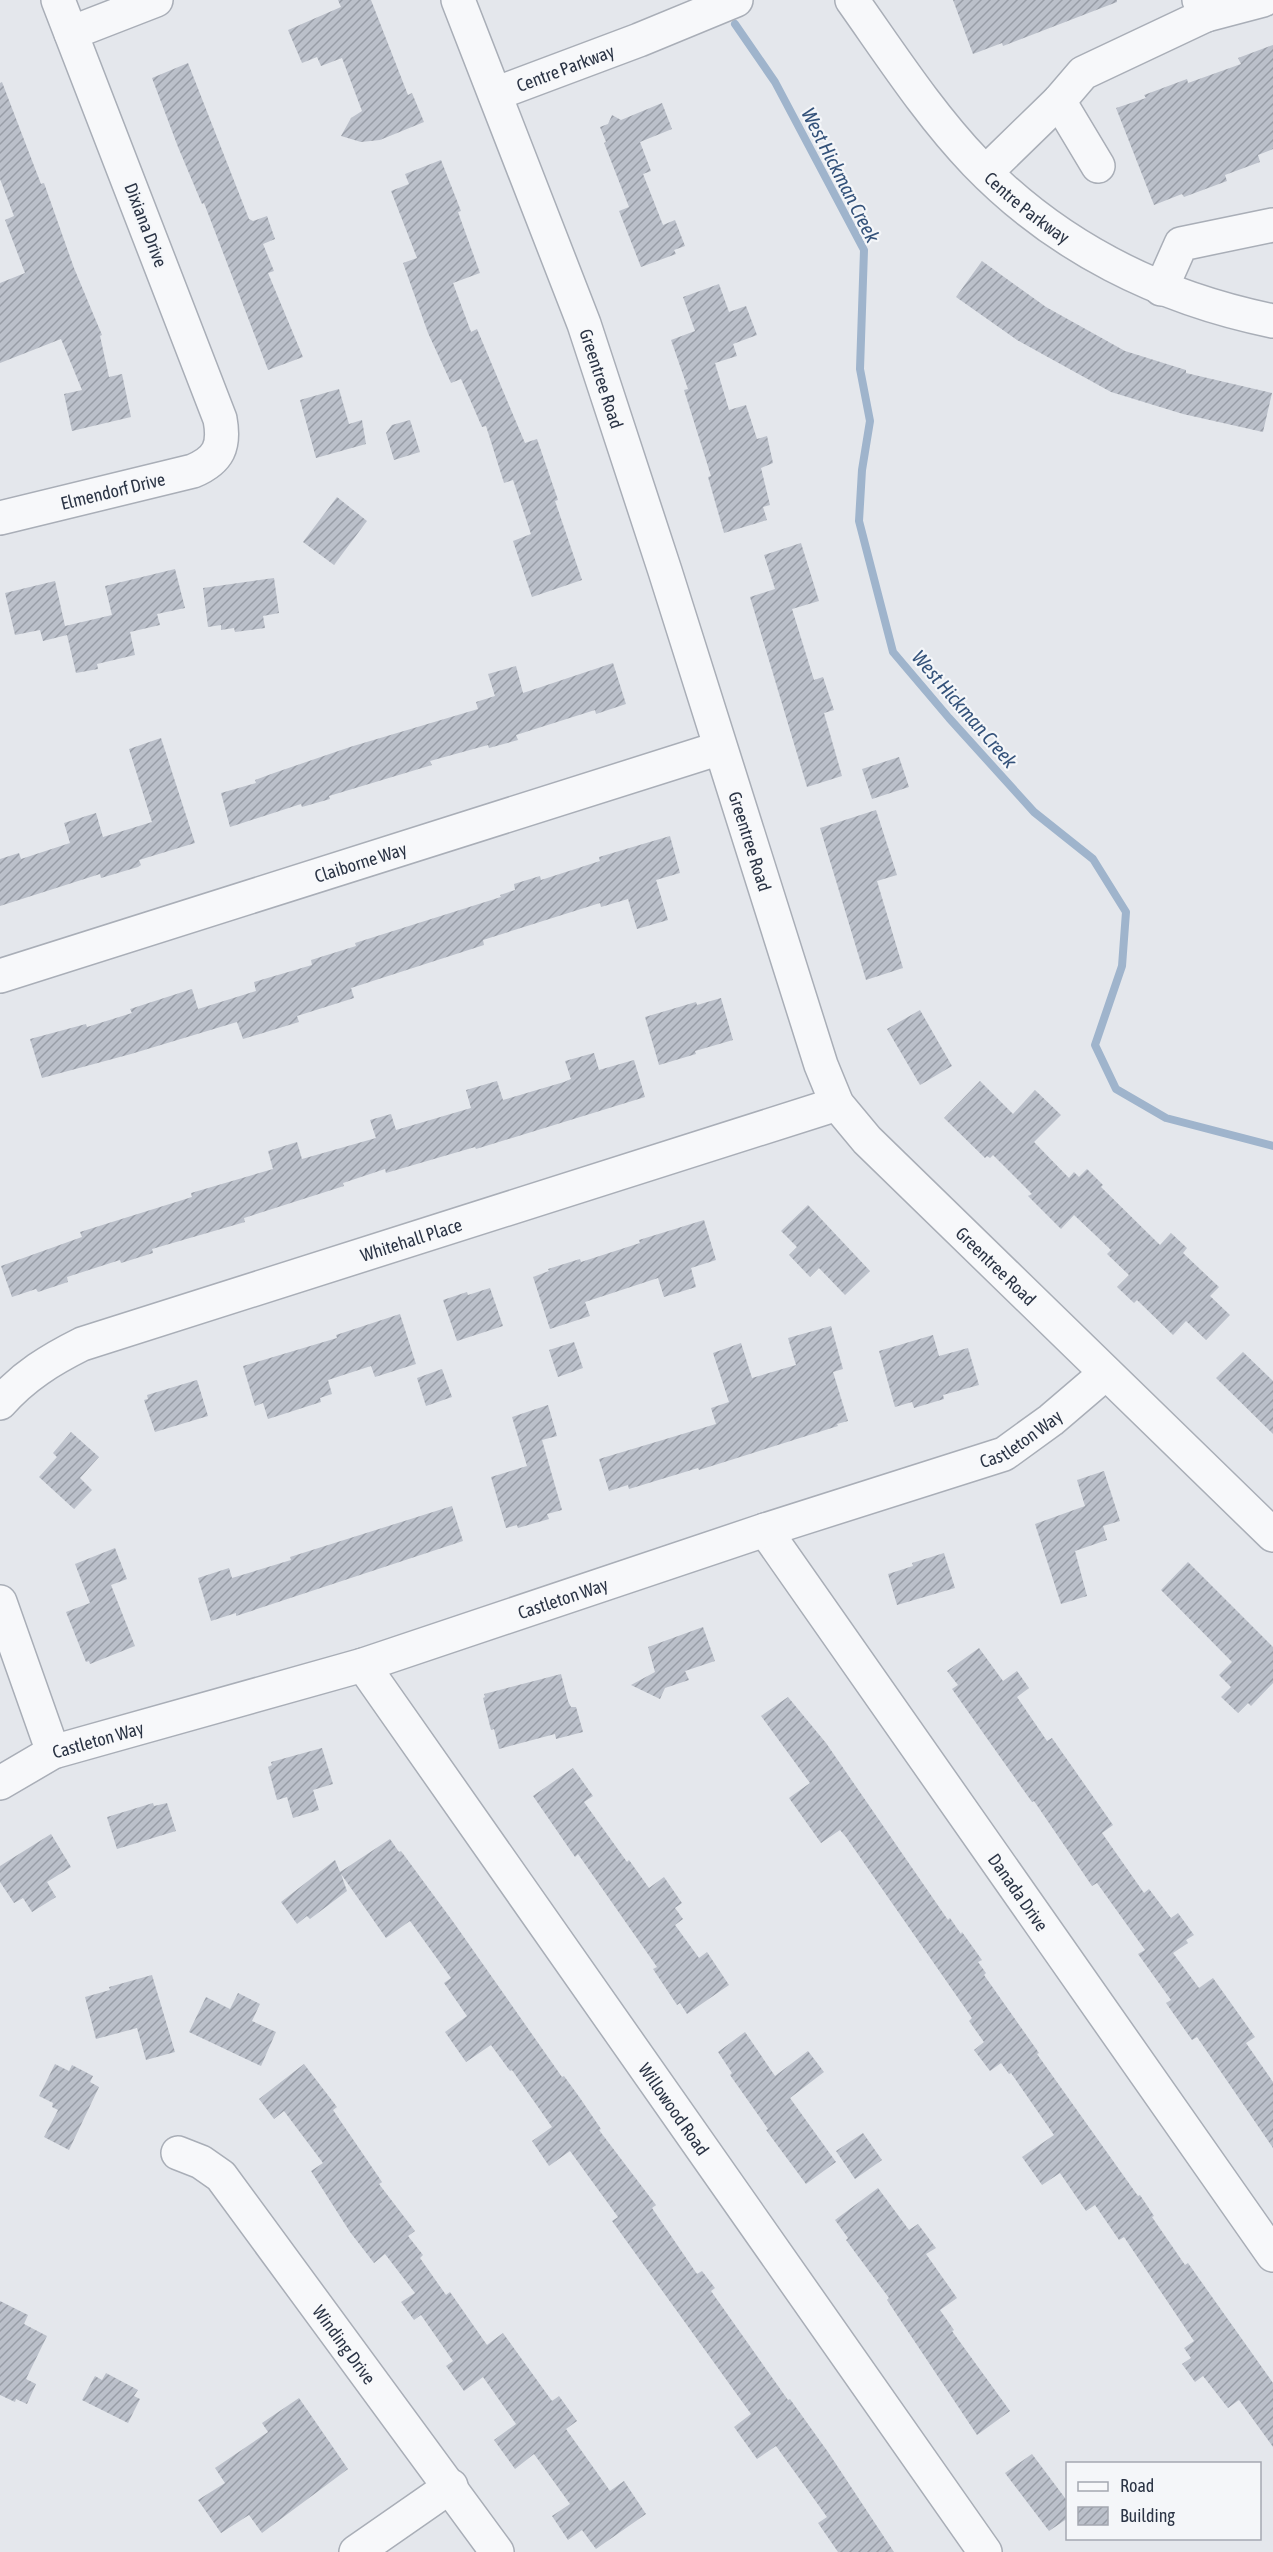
<svg xmlns="http://www.w3.org/2000/svg" width="1273" height="2552" viewBox="0 0 1273 2552" font-family="'Asap Condensed',sans-serif">
<style>
.lines{fill:none;stroke-linecap:round;stroke-linejoin:round}
.stream{stroke:#9fb4cc;stroke-width:8}
.building{fill:url(#building-hatch)}
.minor-casing{stroke:#a9aeb7;stroke-width:36}
.minor{stroke:#f7f8fa;stroke-width:33}
.labels{text-anchor:middle;dominant-baseline:central;stroke-width:4.5;stroke-linejoin:round;paint-order:stroke}
.street-label{font-size:18px;fill:#2b3445;stroke:#f4f6f9}
.water-label{font-size:20px;font-style:italic;fill:#34527a;stroke:#f4f6f9}
</style>
<defs>
<pattern id="building-hatch" width="6" height="6" patternUnits="userSpaceOnUse" patternTransform="scale(1.5)"><rect width="6" height="6" fill="#bbc0ca"/><path d="M-1 1l2-2M0 6l6-6M5 7l2-2" fill="none" stroke="#989da6"/></pattern>
</defs>
<rect width="100%" height="100%" fill="#e4e7ec"/>
<g class="lines">
<path class="stream" d="M735,24L775,82L864,250L860,369L870,421L862,470L859,521L893,652L949,718L1034,812L1093,859L1126,912L1122,966L1095,1045L1116,1089L1166,1118L1273,1146"/>
</g>
<g class="building">
<path d="M338,0H371L408,95L412,93L424,122L380,140L361,142L341,136L351,118L362,111L342,58L321,66L317,57L302,63L288,30L341,7Z"/>
<path d="M953,0H1117V2L1003,46L1002,43L973,54Z"/>
<path d="M1273,45V149L1258,155L1260,162L1225,175L1227,181L1184,197L1182,194L1154,205L1116,108L1146,98L1144,95L1187,79L1188,83L1241,64L1238,58Z"/>
<path d="M188,63L249,219L253,221L267,216L275,239L263,244L274,271L268,273L303,357L268,370L204,203L202,204L178,147L152,78Z"/>
<path d="M2,82L41,184L44,183L74,268L102,335L100,336L109,377L122,374L131,417L72,431L64,394L82,390L61,339L0,363V283L25,273L5,220L14,216L0,179V83Z"/>
<path d="M662,103L672,129L640,142L651,171L643,174L663,225L675,220L685,246L674,250L676,254L641,267L619,211L629,207L604,143L606,142L600,127L608,124L612,115L621,120Z"/>
<path d="M441,160L461,211L458,212L480,273L453,283L471,332L477,329L525,443L537,439L558,500L555,501L582,580L532,597L513,541L531,534L513,480L504,483L486,426L482,427L461,379L451,383L428,333L403,263L417,258L391,191L409,184L405,174Z"/>
<path d="M982,261L1046,307L1125,351L1186,370V373L1272,393L1263,432L1183,414L1111,392L1017,340L956,297Z"/>
<path d="M719,284L729,312L746,306L757,335L733,344L737,356L715,363L729,410L746,405L757,439L767,436L773,463L761,468L770,505L763,507L767,520L724,533L708,477L711,476L684,390L688,389L671,340L695,331L683,297Z"/>
<path d="M339,389L349,424L362,420L366,444L316,458L300,400Z"/>
<path d="M410,420L420,452L394,460L386,433L392,425Z"/>
<path d="M337,497L367,521L334,565L303,542Z"/>
<path d="M801,543L819,601L792,609L814,680L823,677L834,710L824,713L842,776L807,787L750,597L775,589L764,555Z"/>
<path d="M175,569L185,608L157,614L160,625L130,632L135,655L97,664L98,669L76,673L67,635L43,641L40,630L15,635L5,593L55,581L65,626L112,615L105,586Z"/>
<path d="M274,578L279,613L263,616L265,628L235,632L234,628L221,630V625L208,627L203,588Z"/>
<path d="M613,663L626,704L596,714L595,710L516,735L518,740L489,748L488,745L430,761L432,765L329,796L330,799L302,807L301,804L230,827L221,793L256,783L255,780L274,773L350,747L478,709L476,702L495,696L488,674L516,666L523,693Z"/>
<path d="M161,738L195,843L139,860L141,865L138,867L101,878L100,874L0,906V859L19,853L21,859L70,843L64,823L96,813L103,837L152,822L129,749Z"/>
<path d="M899,757L909,787L872,799L862,769Z"/>
<path d="M876,810L897,875L877,881L903,968L866,980L820,828Z"/>
<path d="M670,836L680,873L656,880L668,920L637,929L628,899L601,907L600,903L483,940L484,945L351,988L354,998L297,1016L299,1022L243,1039L237,1022L131,1054L42,1078L30,1039L86,1024L87,1027L132,1013L130,1009L192,989L198,1009L256,991L254,982L312,965L311,960L356,946L355,943L501,897L500,895L515,890L514,884L540,876L541,880L600,861L599,857Z"/>
<path d="M721,998L733,1040L695,1051L696,1054L659,1065L645,1017L696,1002L697,1005Z"/>
<path d="M920,1010L952,1066L920,1085L887,1029Z"/>
<path d="M594,1053L599,1070L634,1060L645,1097L476,1149L475,1147L386,1173L385,1169L343,1183L344,1186L244,1218L245,1222L152,1249L153,1253L121,1263L120,1260L67,1277L68,1282L38,1292L36,1289L12,1297L1,1266L82,1237L80,1232L192,1197L191,1193L273,1169L268,1151L297,1142L302,1159L376,1138L370,1120L391,1114L396,1130L471,1108L466,1090L497,1081L503,1100L564,1082L571,1079L565,1061Z"/>
<path d="M980,1081L1013,1114L1035,1090L1061,1115L1034,1142L1069,1178L1074,1172L1079,1177L1087,1169L1103,1185L1101,1187L1160,1245L1171,1233L1187,1248L1183,1253L1219,1287L1210,1296L1230,1315L1206,1340L1186,1321L1173,1335L1137,1300L1134,1303L1117,1287L1129,1275L1107,1254L1111,1250L1074,1215L1061,1229L1028,1196L1032,1194L993,1155L990,1158L987,1156L985,1158L944,1118Z"/>
<path d="M808,1205L870,1271L845,1295L819,1268L810,1277L789,1255L797,1247L781,1231Z"/>
<path d="M704,1220L716,1260L691,1268L696,1287L664,1297L658,1278L585,1302L590,1316L550,1329L533,1277L549,1271L548,1269L580,1259L581,1262L640,1243L639,1240Z"/>
<path d="M490,1288L503,1326L457,1341L443,1300L467,1292L468,1295Z"/>
<path d="M400,1314L416,1364L375,1377L371,1366L328,1380L332,1394L320,1398L321,1402L268,1419L263,1403L255,1406L243,1366L337,1338L336,1335Z"/>
<path d="M831,1326L843,1369L833,1372L848,1421L837,1424L838,1426L699,1470L698,1468L629,1489L628,1485L609,1491L599,1459L716,1424L711,1408L729,1402L713,1353L741,1343L752,1378L796,1365L788,1338Z"/>
<path d="M933,1335L939,1356L968,1348L979,1385L943,1395L944,1399L914,1408L912,1402L895,1407L879,1351Z"/>
<path d="M574,1342L583,1368L558,1377L549,1350Z"/>
<path d="M1243,1352L1273,1381V1434L1216,1378Z"/>
<path d="M442,1369L452,1397L426,1406L417,1378Z"/>
<path d="M197,1380L208,1416L155,1432L144,1400L148,1399L147,1395Z"/>
<path d="M548,1405L557,1436L542,1440L562,1510L547,1514L549,1519L518,1528L517,1525L506,1528L491,1477L527,1466L512,1417Z"/>
<path d="M71,1432L99,1457L80,1478L92,1490L74,1509L39,1477L57,1457L53,1453Z"/>
<path d="M1104,1471L1120,1521L1103,1526L1107,1540L1075,1551L1087,1596L1061,1604L1035,1524L1085,1506L1077,1480Z"/>
<path d="M452,1506L463,1541L236,1616V1613L211,1621L198,1578L229,1568L232,1578L291,1560L290,1557Z"/>
<path d="M115,1548L127,1579L111,1585L135,1646L90,1664L89,1661L86,1662L66,1612L90,1603L75,1564Z"/>
<path d="M944,1553L955,1588L897,1605L888,1574L913,1566L912,1563Z"/>
<path d="M1188,1562L1273,1647V1683L1251,1706L1248,1703L1238,1713L1221,1697L1231,1687L1219,1675L1232,1662L1161,1590Z"/>
<path d="M703,1627L715,1661L685,1671L689,1680L665,1688L660,1699L631,1685L655,1672L648,1647Z"/>
<path d="M979,1648L1003,1681L1017,1671L1029,1688L1017,1697L1047,1741L1052,1738L1113,1825L1102,1833L1144,1893L1149,1889L1171,1918L1178,1913L1194,1935L1186,1940L1188,1943L1173,1953L1199,1988L1213,1978L1255,2037L1246,2043L1273,2082V2148L1197,2037L1192,2040L1166,2003L1171,2000L1138,1954L1145,1950L1097,1883L1092,1886L1034,1801L1032,1802L952,1689L958,1685L947,1671Z"/>
<path d="M561,1674L568,1701L571,1707H576L583,1732L556,1739L555,1734L499,1749L494,1729L491,1730L483,1698L485,1697L484,1694Z"/>
<path d="M788,1697L826,1743L948,1920L950,1918L961,1934L962,1932L982,1960L978,1962L986,1973L984,1975L1039,2053L1037,2054L1138,2196L1140,2195L1154,2216L1152,2217L1185,2265L1188,2263L1273,2383V2447L1239,2400L1228,2408L1203,2376L1195,2382L1182,2364L1191,2358L1184,2348L1194,2341L1124,2237L1119,2240L1095,2205L1086,2211L1060,2173L1042,2185L1022,2157L1054,2135L1011,2073L1009,2074L1001,2063L990,2071L974,2050L984,2042L969,2021L972,2018L846,1837L840,1830L821,1843L789,1798L810,1783L761,1716Z"/>
<path d="M322,1748L333,1784L313,1790L319,1810L293,1818L287,1797L277,1800L268,1767L272,1765L271,1762Z"/>
<path d="M573,1768L593,1796L584,1802L627,1862L629,1860L649,1888L664,1877L682,1903L675,1908L683,1919L675,1925L699,1958L707,1952L729,1985L687,2014L680,2003L677,2005L653,1969L657,1967L578,1854L575,1857L533,1796Z"/>
<path d="M153,1803L154,1806L167,1803L176,1831L117,1849L107,1817Z"/>
<path d="M51,1834L71,1867L47,1882L56,1897L32,1912L23,1898L14,1903L0,1882V1866Z"/>
<path d="M390,1839L399,1852L401,1851L454,1923L562,2077L564,2076L580,2098L601,2129L599,2130L656,2205L652,2208L697,2274L702,2271L715,2288L711,2291L788,2400L790,2399L828,2452L894,2552H838L818,2523L827,2517L776,2446L757,2459L734,2427L751,2414L612,2221L618,2217L570,2151L549,2166L532,2141L552,2127L512,2070L510,2071L491,2045L466,2062L445,2032L467,2016L444,1983L451,1978L410,1921L386,1938L341,1874L347,1891L310,1919L307,1916L297,1924L281,1902L335,1860L340,1872Z"/>
<path d="M152,1975L175,2052L146,2060L137,2028L96,2039L85,1997L110,1990L109,1987Z"/>
<path d="M238,1993L260,2004L252,2021L276,2032L261,2066L189,2032L206,1997L230,2009Z"/>
<path d="M745,2032L775,2076L808,2051L824,2072L790,2098L836,2162L806,2184L766,2130L768,2129L730,2075L732,2073L718,2052Z"/>
<path d="M55,2064L69,2071L72,2065L93,2076L90,2082L99,2087L69,2150L44,2137L58,2110L52,2107L53,2103L39,2096Z"/>
<path d="M304,2064L337,2107L333,2110L382,2182L379,2184L415,2231L408,2236L423,2255L420,2258L446,2295L450,2292L487,2345L503,2333L552,2401L559,2396L577,2421L566,2429L610,2491L624,2481L646,2514L596,2549L582,2530L568,2540L552,2516L570,2504L534,2454L515,2469L494,2440L516,2424L483,2377L464,2391L446,2366L453,2361L421,2315L414,2320L401,2302L415,2293L385,2254L374,2263L350,2232L311,2171L323,2163L284,2111L274,2119L259,2099Z"/>
<path d="M863,2133L882,2160L855,2179L836,2151Z"/>
<path d="M878,2188L909,2230L918,2224L936,2248L926,2254L957,2298L940,2310L954,2330L952,2331L1010,2411L977,2435L887,2300L889,2298L846,2240L848,2238L835,2220Z"/>
<path d="M0,2301L28,2315L24,2324L47,2336L26,2379L36,2384L27,2404L16,2399L15,2402L0,2395Z"/>
<path d="M106,2373L138,2390L134,2396L140,2399L128,2423L82,2400L95,2376L102,2380Z"/>
<path d="M299,2398L348,2469L262,2533L249,2515L221,2533L198,2500L225,2483L215,2468L268,2432L262,2423Z"/>
<path d="M1032,2454L1068,2502V2518L1049,2531L1005,2473Z"/>
</g>
<g class="lines">
<defs>
<g id="minor">
<path id="s1" d="M458,0L584,324L665,571L821,1065L837,1104L867,1140L1273,1535"/>
<path id="s2" d="M852,0C891,55 929,114 976,163C1057,247 1160,298 1273,321"/>
<path d="M1206,15L1263,0"/>
<path d="M71,33L156,0"/>
<path id="s3" d="M495,94L639,40L736,0"/>
<path d="M1059,101L1098,166"/>
<path d="M986,172L1059,101L1083,73L1206,15L1199,0"/>
<path d="M1161,289L1181,244L1273,225"/>
<path id="s4" d="M0,518L193,471C219,460 225,446 220,419L58,0"/>
<path id="s5" d="M0,976L720,748"/>
<path id="s6" d="M0,1403C24,1376 50,1360 82,1344L837,1104"/>
<path id="s7" d="M765,1530L1273,2255"/>
<path d="M0,1602L53,1752"/>
<path id="s8" d="M363,1665L985,2552"/>
<path id="s9" d="M0,1783L53,1752L363,1665L765,1530L1004,1454L1051,1420L1106,1373"/>
<path id="s10" d="M178,2153L201,2162L221,2176L497,2552"/>
<path d="M356,2552L451,2486"/>
</g>
</defs>
<use href="#minor" class="minor-casing"/>
<use href="#minor" class="minor"/>
</g>
<g class="labels">
<g class="street-label">
<text stroke="none"><textPath href="#s3" startOffset="75">Centre Parkway</textPath></text>
<text stroke="none"><textPath href="#s2" startOffset="273">Centre Parkway</textPath></text>
<text transform="translate(146 225) rotate(69)">Dixiana Drive</text>
<text stroke="none"><textPath href="#s1" startOffset="405">Greentree Road</textPath></text>
<text stroke="none"><textPath href="#s4" startOffset="116">Elmendorf Drive</textPath></text>
<text stroke="none"><textPath href="#s1" startOffset="891">Greentree Road</textPath></text>
<text stroke="none"><textPath href="#s5" startOffset="378">Claiborne Way</textPath></text>
<text stroke="none"><textPath href="#s6" startOffset="447">Whitehall Place</textPath></text>
<text stroke="none"><textPath href="#s1" startOffset="1395">Greentree Road</textPath></text>
<text stroke="none"><textPath href="#s9" startOffset="1080">Castleton Way</textPath></text>
<text stroke="none"><textPath href="#s9" startOffset="594">Castleton Way</textPath></text>
<text stroke="none"><textPath href="#s9" startOffset="108">Castleton Way</textPath></text>
<text stroke="none"><textPath href="#s7" startOffset="442">Danada Drive</textPath></text>
<text stroke="none"><textPath href="#s8" startOffset="542">Willowood Road</textPath></text>
<text stroke="none"><textPath href="#s10" startOffset="258">Winding Drive</textPath></text>
</g>
<g class="water-label">
<text transform="translate(841 175) rotate(63)">West Hickman Creek</text>
<text transform="translate(965 709) rotate(49)">West Hickman Creek</text>
</g>
</g>
<rect x="1066" y="2462" width="195" height="78" fill="#f4f6f9" stroke="#a4a8b1" stroke-width="1.5"/>
<rect x="1078" y="2482" width="30" height="9" fill="#f7f8fa" stroke="#a4a8b1" stroke-width="1.5"/>
<text x="1120" y="2492" font-size="18" fill="#2b3445">Road</text>
<rect x="1078" y="2507" width="30" height="18" fill="url(#building-hatch)" stroke="#a4a8b1" stroke-width="1.5"/>
<text x="1120" y="2522" font-size="18" fill="#2b3445">Building</text>
</svg>
